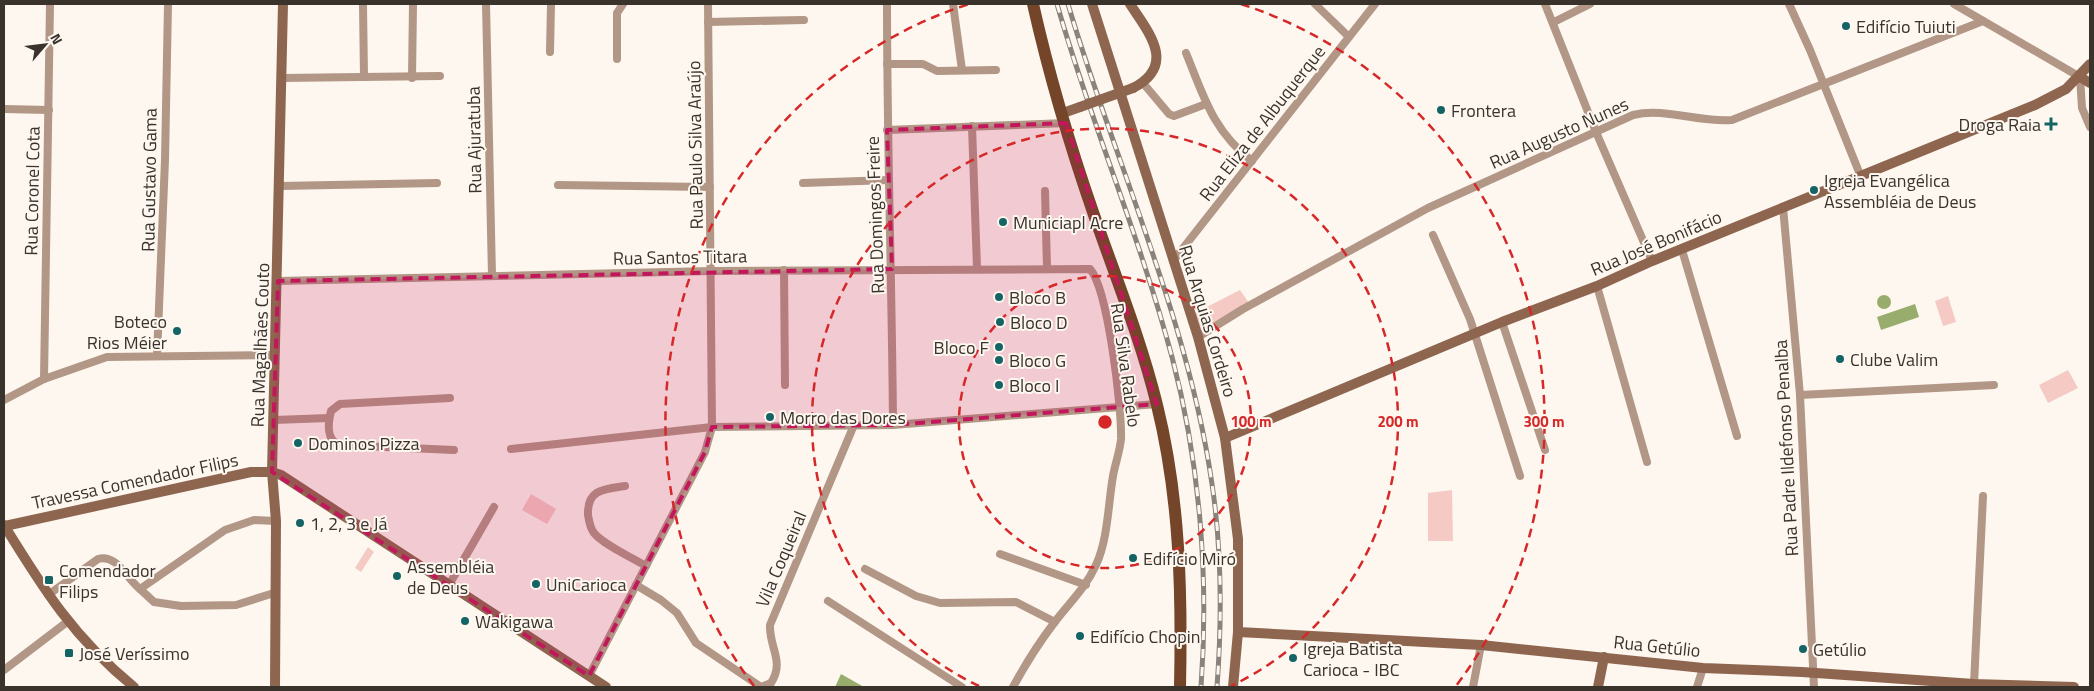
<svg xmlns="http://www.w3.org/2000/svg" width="2094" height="691" viewBox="0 0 2094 691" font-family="'Titillium Web',sans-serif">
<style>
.green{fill:#f5cac5}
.water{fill:#98ad6d}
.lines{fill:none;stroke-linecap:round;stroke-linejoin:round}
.street{stroke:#b29686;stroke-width:8}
.secondary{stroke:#8e6650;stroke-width:10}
.primary{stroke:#744529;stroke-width:12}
.rail-casing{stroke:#89837c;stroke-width:5}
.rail{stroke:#fdf7f0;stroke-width:3;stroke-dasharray:9;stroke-linecap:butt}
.secondary-bridge{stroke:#8e6650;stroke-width:10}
.marked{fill:#c2185b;fill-opacity:0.2;stroke:#c2185b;stroke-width:4;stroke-dasharray:10 6;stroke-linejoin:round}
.ring{fill:none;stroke:#d62828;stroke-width:2.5;stroke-dasharray:9 6}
.poi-dot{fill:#146465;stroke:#fdf7f0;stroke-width:2}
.labels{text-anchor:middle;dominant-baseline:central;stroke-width:4;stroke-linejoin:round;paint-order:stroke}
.poi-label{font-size:18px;fill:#39332c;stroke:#fdf7f0;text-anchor:start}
.street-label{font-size:18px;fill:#39332c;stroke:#fdf7f0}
.centre{fill:#d62828;stroke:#fdf7f0;stroke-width:2.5}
.ring-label{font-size:15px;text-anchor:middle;font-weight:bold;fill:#d62828;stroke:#fdf7f0;stroke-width:4;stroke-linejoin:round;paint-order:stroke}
</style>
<rect width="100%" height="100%" fill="#fdf7f0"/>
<g class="green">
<path d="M1240,290L1249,303L1200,332L1193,314Z"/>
<path d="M1948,296L1956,322L1943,326L1935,301Z"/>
<path d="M2068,370L2078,388L2048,403L2039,385Z"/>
<path d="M1452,490L1453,541H1428V493Z"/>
<path d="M531,494L556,509L547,524L522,510Z"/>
<path d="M368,547L374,552L361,572L355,568Z"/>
</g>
<g class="water">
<circle cx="1884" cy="302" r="7"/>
<path d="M1915,304L1919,317L1881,330L1877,317Z"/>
<path d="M841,674L864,687H835Z"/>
</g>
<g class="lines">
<g class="street">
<path d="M363,4L364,77"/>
<path d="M486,4L492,276"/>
<path d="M887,4C887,144 892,284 893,425"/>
<path d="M953,4L962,70"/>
<path d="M1315,4L1349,37"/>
<path d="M1545,4L1596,132L1652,261"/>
<path d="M1789,4L1810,50L1861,177"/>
<path d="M1954,4L2080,77L2082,108L2090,127"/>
<path d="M708,22L804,20"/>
<path d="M1554,22L1590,4"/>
<path d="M550,52L551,4"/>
<path d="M1186,53C1204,97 1213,131 1252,161"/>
<path d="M617,59V13L623,4"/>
<path d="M887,64H923L937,71L996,70"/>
<path d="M282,78L440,76"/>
<path d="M412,78L413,4"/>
<path d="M1143,83L1169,114L1174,116L1206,104"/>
<path d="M4,109L49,110"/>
<path d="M972,126L977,268"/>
<path d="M887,130L1066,123"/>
<path d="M803,183L889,180"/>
<path d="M558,185L710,187"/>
<path d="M280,186L437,183"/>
<path d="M1045,191L1047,268"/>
<path d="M1783,207L1800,395L1814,687"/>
<path d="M1433,235L1470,319L1520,476"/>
<path d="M1682,250L1737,436"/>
<path d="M1173,261L1375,4"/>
<path d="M784,270L785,385"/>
<path d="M278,281L711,271L1090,269C1108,289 1122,408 1121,439C1120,451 1115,464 1113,476C1108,505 1108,539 1096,565C1085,589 1069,603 1054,623C1038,644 1025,665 1013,687"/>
<path d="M1597,286L1647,462"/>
<path d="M1502,322L1545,450"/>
<path d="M1198,337L1243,309L1428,208L1633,115C1665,107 1699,123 1732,120L1983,21"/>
<path d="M157,356L165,160L168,4"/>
<path d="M44,379L50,4"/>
<path d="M1800,395L1994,385"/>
<path d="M450,398L340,404L331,411C328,423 326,441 340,445L454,450"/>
<path d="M4,400L44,379L107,357L275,355"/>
<path d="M274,420L329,418"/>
<path d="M511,449L712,427L893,425L1157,404"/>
<path d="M625,486C604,489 587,489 588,515C589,521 590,528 594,533C604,545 631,557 646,566"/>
<path d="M1000,554L1086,585"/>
<path d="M865,569L916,596L940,603L1016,602L1055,622"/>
<path d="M449,585L494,507"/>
<path d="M636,585L661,600L677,613L696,643L761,687L771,683C785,661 769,648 770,625L854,425"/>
<path d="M140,589L154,602L181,606L236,605L274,593"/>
<path d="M48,595L98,559C117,554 126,578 140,589L225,530L254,520L276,521"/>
<path d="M828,601L962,687"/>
<path d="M4,670L67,622"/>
<path d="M589,676L705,452L712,427L708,4"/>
<path d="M1974,684L1983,496"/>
<path d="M1473,687L1481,645"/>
<path d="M1697,687L1703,668"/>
</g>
<g class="secondary">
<path d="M1092,4L1198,337L1225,438L1238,539V632L1233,687"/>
<path d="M1130,4C1149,33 1177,65 1133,88"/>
<path d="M2080,77L2090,83"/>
<path d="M1063,113L1080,107"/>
<path d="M1225,438L1502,322L1597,286L1652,261L2035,105L2066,89L2090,64"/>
<path d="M4,525C44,590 74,638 134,687"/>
<path d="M5,526L251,472H272L281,475L606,687"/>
<path d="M1238,632L1481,645L1703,668L1802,672L1974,684L2074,687"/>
<path d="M275,687L276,521L272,472L283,4"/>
<path d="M1598,687L1604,657"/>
</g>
<path class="primary" d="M1033,4C1049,75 1070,146 1094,215C1116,278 1141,340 1157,405C1180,498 1182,592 1180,687"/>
<defs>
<g id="rail">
<path d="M1057,4C1091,123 1140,237 1172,357C1200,463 1209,578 1201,687"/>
<path d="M1068,4C1115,163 1188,318 1212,484C1222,551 1222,619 1217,687"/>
</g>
</defs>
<use href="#rail" class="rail-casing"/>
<use href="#rail" class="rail"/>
<path class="secondary-bridge" d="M1080,107L1133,88"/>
</g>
<path class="marked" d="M1066,123L1157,404L893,425L712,427L705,452L589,676L272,472L278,281L892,269L887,130Z"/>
<g class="ring">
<circle cx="1105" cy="422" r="146"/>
<path d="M979 686A293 293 0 1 1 1231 686"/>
<path d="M754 686A439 439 0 0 1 969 4M1241 4A439 439 0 0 1 1456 686"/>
</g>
<g class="poi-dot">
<circle cx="1846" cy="26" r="5"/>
<circle cx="1441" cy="110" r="5"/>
<path d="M2048.5 116.5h5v5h5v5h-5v5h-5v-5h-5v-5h5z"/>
<circle cx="1814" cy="190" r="5"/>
<circle cx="1003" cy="222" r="5"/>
<circle cx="999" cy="297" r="5"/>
<circle cx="1000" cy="322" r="5"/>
<circle cx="177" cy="331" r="5"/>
<circle cx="999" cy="347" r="5"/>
<circle cx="1840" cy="359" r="5"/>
<circle cx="999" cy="360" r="5"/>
<circle cx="999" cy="385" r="5"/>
<circle cx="770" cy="417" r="5"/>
<circle cx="298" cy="443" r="5"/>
<circle cx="300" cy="523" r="5"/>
<circle cx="1133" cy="558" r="5"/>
<circle cx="397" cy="576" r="5"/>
<rect x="44" y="575" width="10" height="10" rx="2.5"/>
<circle cx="536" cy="584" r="5"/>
<circle cx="465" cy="621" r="5"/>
<circle cx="1080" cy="636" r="5"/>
<circle cx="1803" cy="649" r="5"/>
<rect x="64" y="648" width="10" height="10" rx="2.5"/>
<circle cx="1293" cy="658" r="5"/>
</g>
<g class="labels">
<g class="poi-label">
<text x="1856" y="26">Edifício Tuiuti</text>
<text x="1451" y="110">Frontera</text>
<text x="2041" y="124" text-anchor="end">Droga Raia</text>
<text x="1824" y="180">Igreja Evangélica<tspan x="1824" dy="21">Assembléia de Deus</tspan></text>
<text x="1013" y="222">Municiapl Acre</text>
<text x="1009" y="297">Bloco B</text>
<text x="167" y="321" text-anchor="end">Boteco<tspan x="167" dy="21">Rios Méier</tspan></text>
<text x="1010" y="322">Bloco D</text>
<text x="989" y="347" text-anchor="end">Bloco F</text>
<text x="1850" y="359">Clube Valim</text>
<text x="1009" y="360">Bloco G</text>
<text x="1009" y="385">Bloco I</text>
<text x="780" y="417">Morro das Dores</text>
<text x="308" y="443">Dominos Pizza</text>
<text x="310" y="523">1, 2, 3 e Já</text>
<text x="1143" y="558">Edifício Miró</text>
<text x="407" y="566">Assembléia<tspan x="407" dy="21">de Deus</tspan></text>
<text x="59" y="570">Comendador<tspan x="59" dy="21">Filips</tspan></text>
<text x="546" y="584">UniCarioca</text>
<text x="475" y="621">Wakigawa</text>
<text x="1090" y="636">Edifício Chopin</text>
<text x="1303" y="648">Igreja Batista<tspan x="1303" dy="21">Carioca - IBC</tspan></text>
<text x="1813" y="649">Getúlio</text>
<text x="79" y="653">José Veríssimo</text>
</g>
<g class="street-label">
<text transform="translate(1262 123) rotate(-52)">Rua Eliza de Albuquerque</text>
<text transform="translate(1559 133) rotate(-24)">Rua Augusto Nunes</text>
<text transform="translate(474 140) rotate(-91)">Rua Ajuratuba</text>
<text transform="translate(695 145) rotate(-91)">Rua Paulo Silva Araújo</text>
<text transform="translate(149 180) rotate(-89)">Rua Gustavo Gama</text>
<text transform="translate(32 191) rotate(-89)">Rua Coronel Cota</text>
<text transform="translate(875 215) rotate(-92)">Rua Domingos Freire</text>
<text transform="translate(1656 243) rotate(-23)">Rua José Bonifácio</text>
<text transform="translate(680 257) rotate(-1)">Rua Santos Titara</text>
<text transform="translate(1208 321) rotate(73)">Rua Arquias Cordeiro</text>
<text transform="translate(260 345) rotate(-88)">Rua Magalhães Couto</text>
<text transform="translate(1126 365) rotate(82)">Rua Silva Rabelo</text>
<text transform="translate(1786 448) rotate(-93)">Rua Padre Ildefonso Penalba</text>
<text transform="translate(135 481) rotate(-12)">Travessa Comendador Filips</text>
<text transform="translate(781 559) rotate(-67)">Vila Coqueiral</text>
<text transform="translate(1657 646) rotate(6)">Rua Getúlio</text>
</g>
</g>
<circle cx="1105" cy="422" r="8" class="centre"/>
<g class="ring-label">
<text x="1251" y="427">100 m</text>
<text x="1398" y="427">200 m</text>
<text x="1544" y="427">300 m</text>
</g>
<rect width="2094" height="691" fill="none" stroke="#39332c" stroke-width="10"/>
<g transform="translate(45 45) rotate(62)" stroke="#fdf7f0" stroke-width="4" paint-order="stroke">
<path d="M0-4L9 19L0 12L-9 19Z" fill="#39332c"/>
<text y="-8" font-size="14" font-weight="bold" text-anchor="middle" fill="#39332c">N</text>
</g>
</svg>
